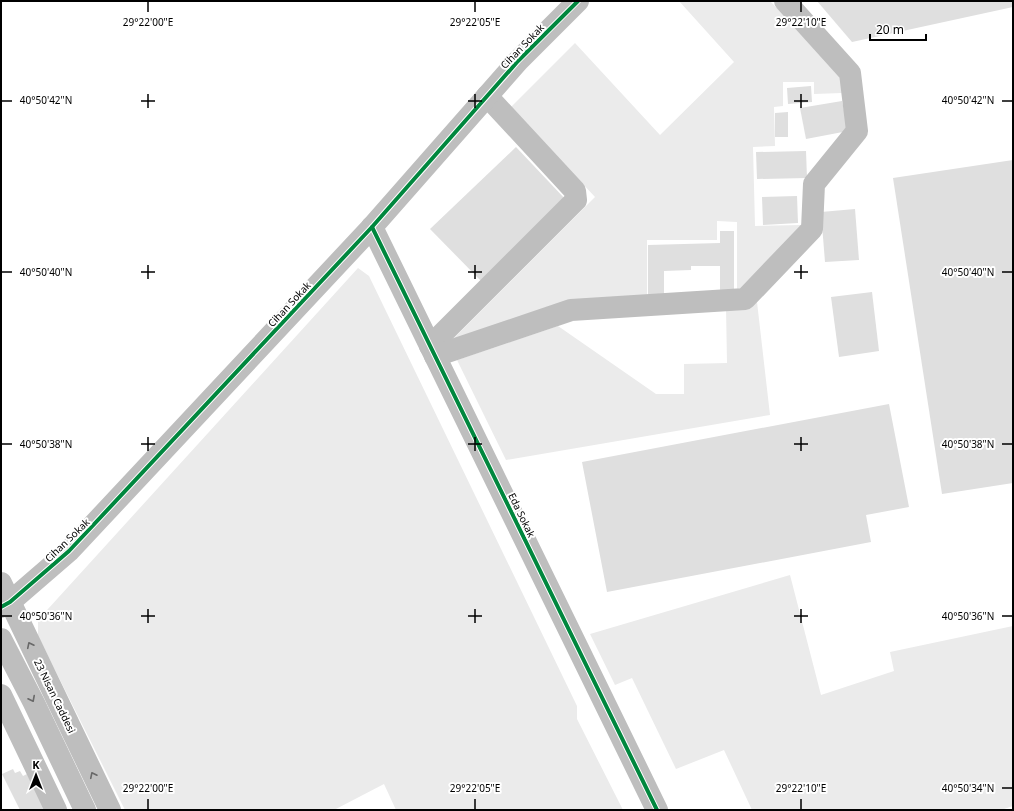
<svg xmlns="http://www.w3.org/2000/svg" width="1014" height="811" viewBox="0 0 1014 811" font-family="'Noto Sans',sans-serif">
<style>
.green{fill:#ebebeb}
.building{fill:#dfdfdf}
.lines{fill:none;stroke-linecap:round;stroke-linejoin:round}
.minor{stroke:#bebebe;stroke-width:22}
.cycleway-casing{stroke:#fff;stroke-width:6}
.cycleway{stroke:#00873e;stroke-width:4}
.oneway{stroke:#686868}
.ticks{fill:none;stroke:#000;stroke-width:1.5}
.labels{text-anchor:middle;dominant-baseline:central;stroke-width:4;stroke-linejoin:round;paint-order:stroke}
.street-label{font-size:10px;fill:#000;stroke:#fff}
.ticks-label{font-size:10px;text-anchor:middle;fill:#000;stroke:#fff;stroke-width:4;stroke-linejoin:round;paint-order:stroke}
</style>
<rect width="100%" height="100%" fill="#fff"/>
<g class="green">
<path d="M679,1H770L840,74L842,93L814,94V82H783V106L774,107L775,146L753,147L755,226L802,225L744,291H737V222L717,221V240H647V299L449,343L595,197L511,107L575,43L660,135L734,62Z"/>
<path d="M358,268L369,276L577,706V719L623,810H396L384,784L334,810H125L38,636V620Z"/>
<path d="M757,302L770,415L506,460L457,360L558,326L656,394H684V364L727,363L726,307Z"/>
<path d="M790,575L821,695L894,671L890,652L1013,626V806L1001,810H752L724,750L676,769L632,678L615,685L590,634Z"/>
</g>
<g class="building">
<path d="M817,1H1013V7L852,42Z"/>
<path d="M811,86L812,102L788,104L787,88Z"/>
<path d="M842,101L848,131L806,139L800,108Z"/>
<path d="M788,112V137H775V113Z"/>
<path d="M516,147L567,201L482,282L430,229Z"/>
<path d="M806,151L807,178L757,179L756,152Z"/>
<path d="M1013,160V483L942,494L893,178Z"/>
<path d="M797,196L798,223L763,225L762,197Z"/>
<path d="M855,209L859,260L825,262L821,212Z"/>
<path d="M720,231H734V291H720V266H691V270L664,271V295H648V245L720,243Z"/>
<path d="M872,292L879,351L839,357L831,297Z"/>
<path d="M889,404L909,507L866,515L871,542L607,592L582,462Z"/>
<path d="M13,769L15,773L20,771L23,776L27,774L45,810H20L2,774Z"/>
</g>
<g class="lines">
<g class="minor">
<path d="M372,227L657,810"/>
<path d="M430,346L576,200L575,191L487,96"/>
<path d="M435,356L571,310L745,299L812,229L814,184L857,131L850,73L785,1"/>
<path d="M1,583L110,810"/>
<path d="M1,607L10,602L69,551L372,227L518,61L578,1"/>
<path d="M1,639L34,703L85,810"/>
<path d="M1,695L56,810"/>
</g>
<defs>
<g id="cycleway">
<path d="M372,227L657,810"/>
<path d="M1,607L10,602L69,551L372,227L518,61L578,1"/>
</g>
</defs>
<use href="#cycleway" class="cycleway-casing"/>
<use href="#cycleway" class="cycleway"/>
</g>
<defs><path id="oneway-chevron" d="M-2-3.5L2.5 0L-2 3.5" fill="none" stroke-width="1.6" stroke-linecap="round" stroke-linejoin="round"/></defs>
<g class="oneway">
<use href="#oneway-chevron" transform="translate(30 645) rotate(-116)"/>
<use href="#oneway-chevron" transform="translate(32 699) rotate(63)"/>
<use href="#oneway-chevron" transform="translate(93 775) rotate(-116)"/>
</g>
<path class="ticks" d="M148,2V12M475,2V12M801,2V12M148,94V108M475,94V108M801,94V108M2,101H12M141,101H155M468,101H482M794,101H808M1002,101H1012M148,265V279M475,265V279M801,265V279M2,272H12M141,272H155M468,272H482M794,272H808M1002,272H1012M148,437V451M475,437V451M801,437V451M2,444H12M141,444H155M468,444H482M794,444H808M1002,444H1012M148,609V623M475,609V623M801,609V623M2,616H12M141,616H155M468,616H482M794,616H808M1002,616H1012M1002,788H1012M148,799V809M475,799V809M801,799V809"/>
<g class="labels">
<g class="street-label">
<text transform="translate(522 46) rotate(-46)">Cihan Sokak</text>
<text transform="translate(289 304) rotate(-47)">Cihan Sokak</text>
<text transform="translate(522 515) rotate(64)">Eda Sokak</text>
<text transform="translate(67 540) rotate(-44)">Cihan Sokak</text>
<text transform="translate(55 696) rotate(64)">23 Nisan Caddesi</text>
</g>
</g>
<g class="ticks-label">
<text x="148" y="26">29°22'00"E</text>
<text x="475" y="26">29°22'05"E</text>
<text x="801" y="26">29°22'10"E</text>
<text x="46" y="104">40°50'42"N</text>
<text x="968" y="104">40°50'42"N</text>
<text x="46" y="276">40°50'40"N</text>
<text x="968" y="276">40°50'40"N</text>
<text x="46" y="448">40°50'38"N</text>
<text x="968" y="448">40°50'38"N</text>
<text x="46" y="620">40°50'36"N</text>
<text x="968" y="620">40°50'36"N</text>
<text x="968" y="792">40°50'34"N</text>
<text x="148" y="792">29°22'00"E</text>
<text x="475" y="792">29°22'05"E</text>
<text x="801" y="792">29°22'10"E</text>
</g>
<rect width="1014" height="811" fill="none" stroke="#000000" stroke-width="4"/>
<g transform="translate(36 775)" stroke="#ffffff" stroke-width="3" paint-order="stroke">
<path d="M0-3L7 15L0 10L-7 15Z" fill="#000000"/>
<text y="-6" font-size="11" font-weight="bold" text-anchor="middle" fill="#000000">K</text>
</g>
<path d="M870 34v6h56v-6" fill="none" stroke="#000000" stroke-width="2"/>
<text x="876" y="34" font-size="12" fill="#000000" stroke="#ffffff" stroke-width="3" paint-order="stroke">20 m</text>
</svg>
